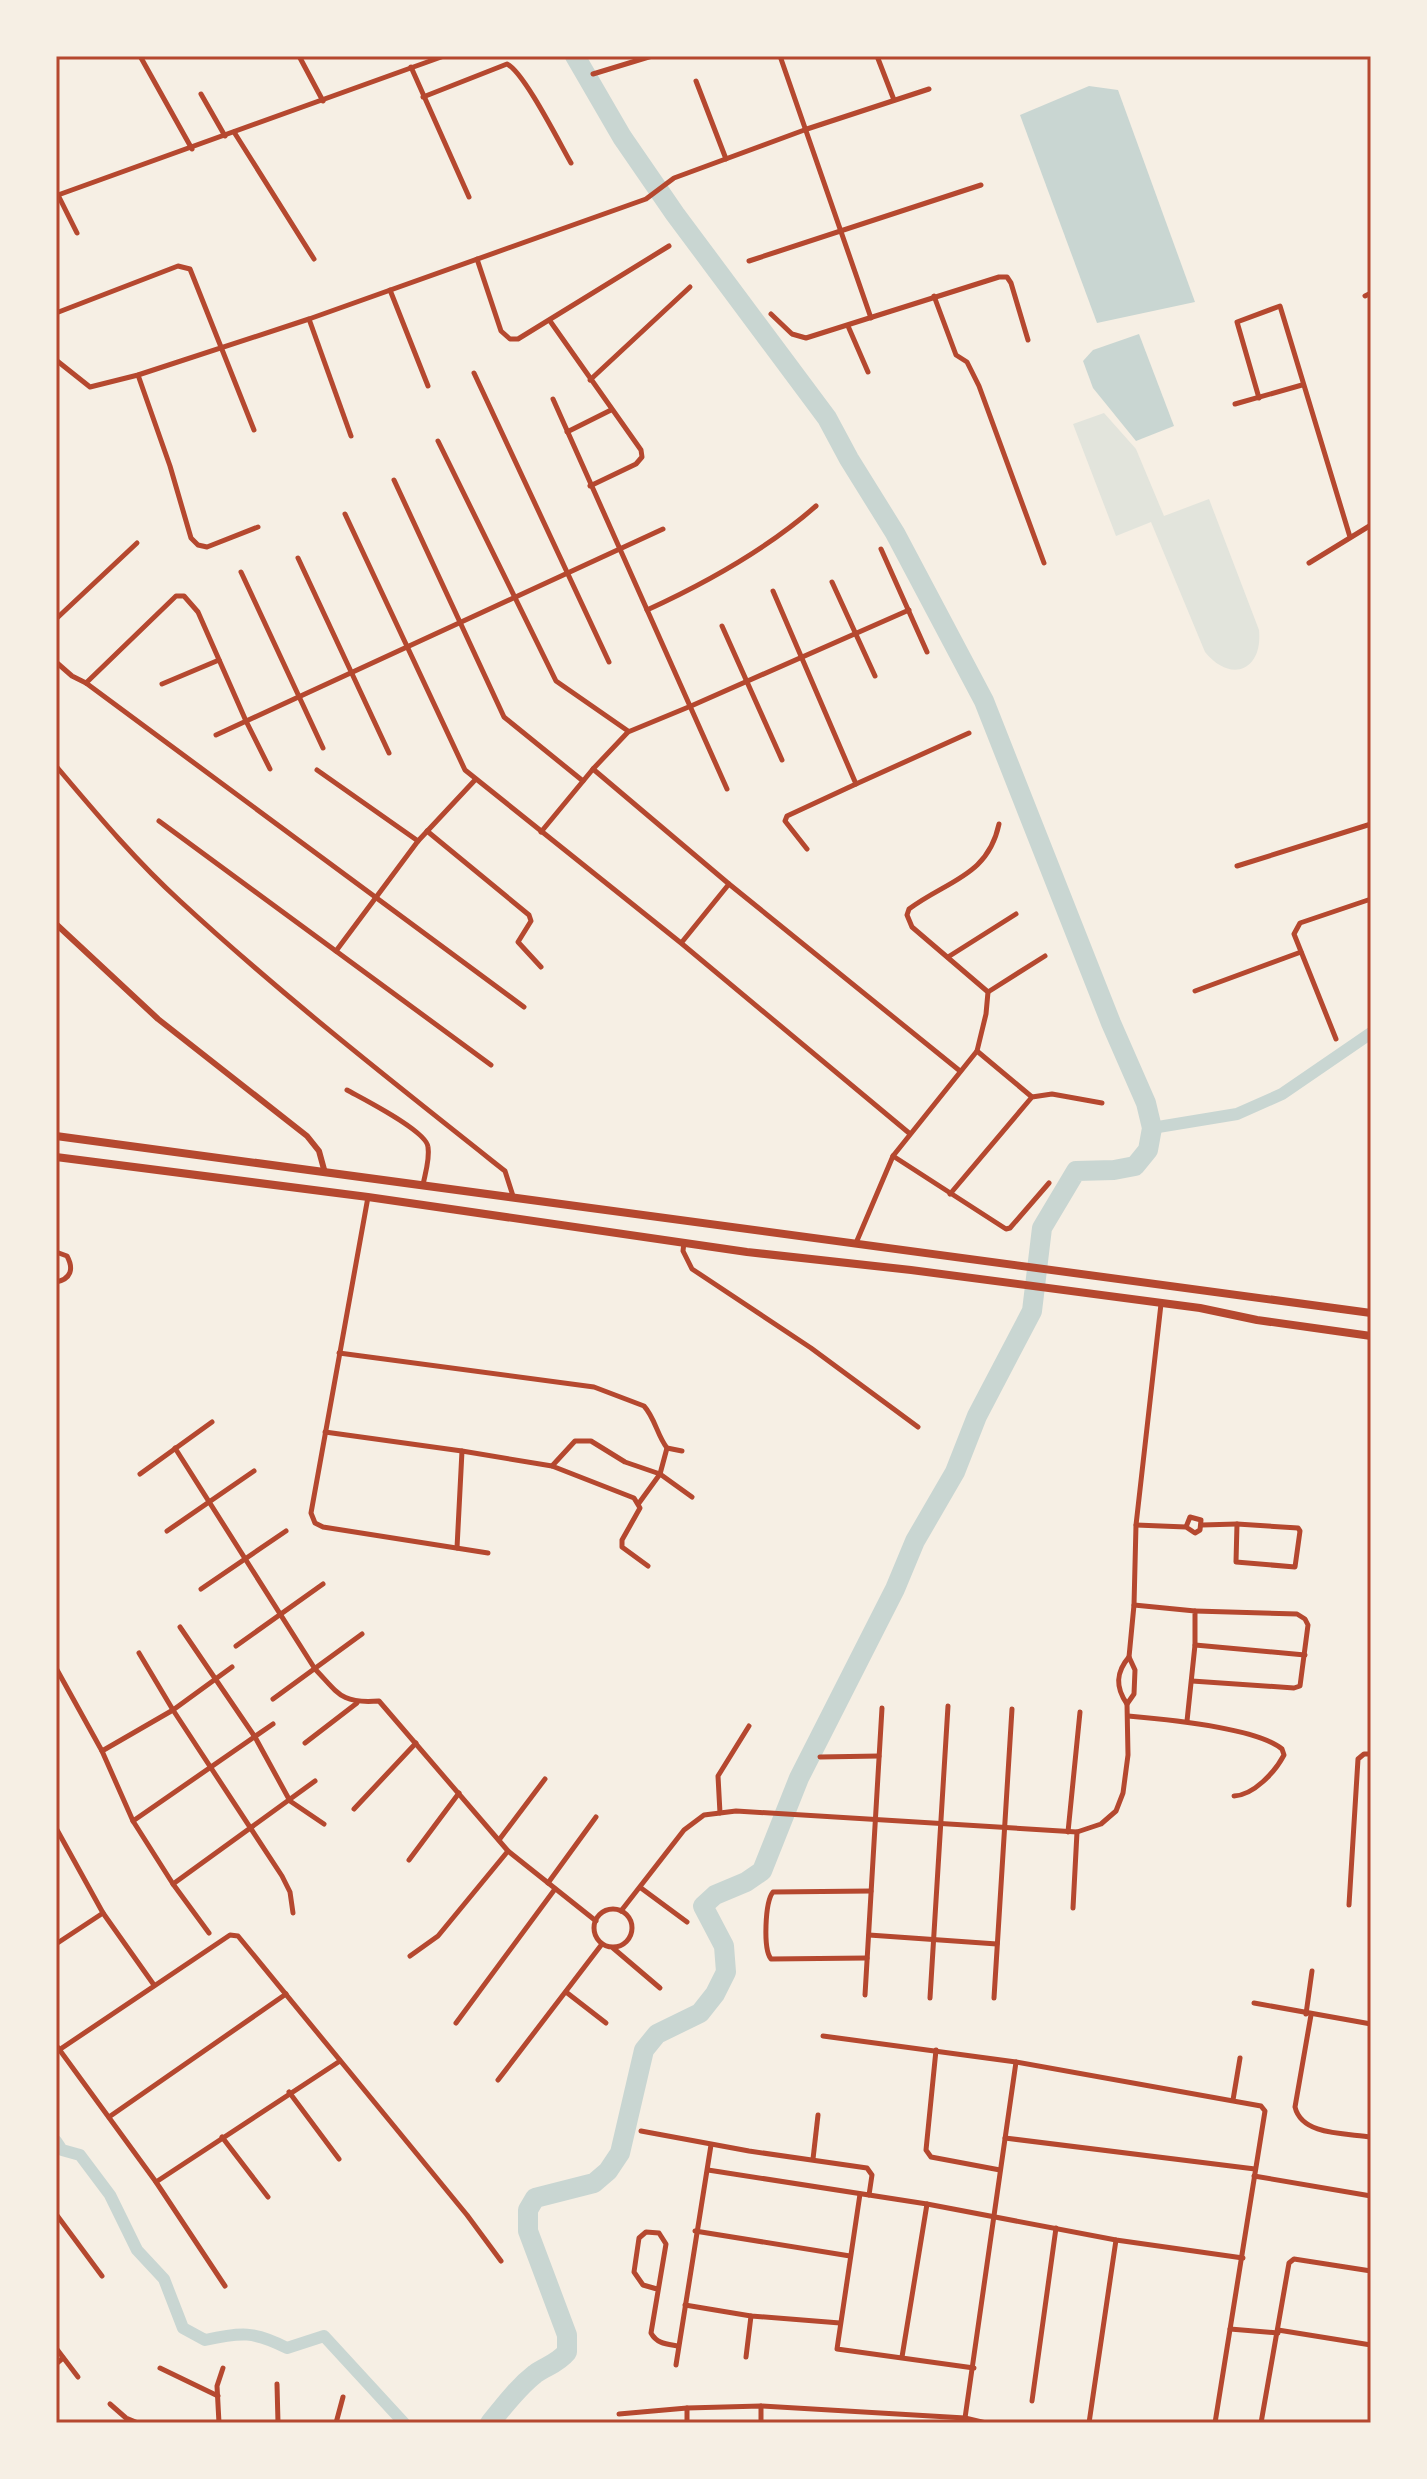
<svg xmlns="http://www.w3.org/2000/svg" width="1427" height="2479" viewBox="0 0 1427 2479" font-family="'Roboto Condensed',sans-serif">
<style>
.green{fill:#e2e4dc}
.water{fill:#c9d6d2}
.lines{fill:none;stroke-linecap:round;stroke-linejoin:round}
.canal{stroke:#c9d6d2;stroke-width:12}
.river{stroke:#c9d6d2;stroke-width:20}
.minor{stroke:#b5482f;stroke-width:5}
.tertiary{stroke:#b5482f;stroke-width:6}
.primary{stroke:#b5482f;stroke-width:8}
.neatline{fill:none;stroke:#b5482f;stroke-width:3}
</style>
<rect width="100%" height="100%" fill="#f6efe4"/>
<path class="green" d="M1104,413L1136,449L1164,516L1209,499L1259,630C1263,670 1231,684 1205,652L1151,522L1116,536L1073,424Z"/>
<g class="water">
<path d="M1089,86L1118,90L1195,302L1097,323L1020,115Z"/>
<path d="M1139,334L1174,426L1136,441L1093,388L1083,361L1093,350Z"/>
</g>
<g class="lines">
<g class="canal">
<path d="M1152,1128L1237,1114L1282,1094L1371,1033"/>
<path d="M56,2141L62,2150L80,2155L110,2195L137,2250L164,2279L183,2328L205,2340C241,2332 254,2331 287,2348L324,2336L404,2423"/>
</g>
<path class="river" d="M490,2423C504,2406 517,2388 535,2374C546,2366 557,2364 567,2352V2335L528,2231V2210L535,2198L594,2183L608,2171L620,2153L644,2050L657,2034L700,2013L715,1994L726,1972L724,1946L703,1906L715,1895L746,1882L762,1871L799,1778L895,1589L915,1541L955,1472L977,1416L1032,1311L1042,1228L1076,1171L1114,1170L1135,1166L1148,1150L1152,1128L1146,1103L1111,1023L984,701L895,533L849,459L827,418L675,214L622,137L575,56"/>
<g class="minor">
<path d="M140,56L192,149"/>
<path d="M299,56L323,101"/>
<path d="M780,56L871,318"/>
<path d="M877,56L894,100"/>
<path d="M411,67L469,197"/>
<path d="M593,74L652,56"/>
<path d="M696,81L726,159"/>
<path d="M201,94L225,136"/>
<path d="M423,97L507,64C524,72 560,144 571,163"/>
<path d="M234,132L314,259"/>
<path d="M56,191L77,233"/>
<path d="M58,195L444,56"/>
<path d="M477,259L501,331L510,339H518L669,246"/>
<path d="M749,261L981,185"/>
<path d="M390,290L428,386"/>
<path d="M934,296L956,355L967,362L979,386L1044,563"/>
<path d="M1365,296L1371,293"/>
<path d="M56,313L178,266L190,269L254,430"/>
<path d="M771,314L792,334L806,338L999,277H1007L1011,283L1028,340"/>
<path d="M309,319L351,436"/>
<path d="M550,321L641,450L642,457L636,464L590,486"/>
<path d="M848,326L868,372"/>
<path d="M56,360L90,387L138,375L309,319L646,199L674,178L807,129L929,89"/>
<path d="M474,373L609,662"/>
<path d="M138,375L170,466L191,538L198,545L207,547L258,527"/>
<path d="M590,380L690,287"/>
<path d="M1259,398L1237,322L1280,306L1350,537"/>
<path d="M553,399L727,789"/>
<path d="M1235,404L1302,385"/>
<path d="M567,432L611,410"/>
<path d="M438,441L556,681L628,731"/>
<path d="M394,480L504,717L583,781"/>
<path d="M345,514L465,770L681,943L909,1133"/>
<path d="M881,549L927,652"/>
<path d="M298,558L389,753"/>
<path d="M1309,563L1371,525"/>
<path d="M241,572L323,748"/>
<path d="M832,582L875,676"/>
<path d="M773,591L856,784L787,816L785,821L807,849"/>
<path d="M647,610C706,583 767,549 816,506"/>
<path d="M56,619L137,543"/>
<path d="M722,626L782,760"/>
<path d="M56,662L72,676L86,683L524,1007"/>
<path d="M86,683L176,596H184L198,612L246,721L270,769"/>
<path d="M162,684L219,660"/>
<path d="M216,735L663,529"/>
<path d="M56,766C95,812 135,860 180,901C283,996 395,1084 505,1171L513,1196"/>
<path d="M593,769L729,884L960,1071"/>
<path d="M317,770L418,841"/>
<path d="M856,784L969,733"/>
<path d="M159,821L491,1065"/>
<path d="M427,831L529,915L531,921L518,942L541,967"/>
<path d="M541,832L593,769L628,732L691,706L909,610"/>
<path d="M1237,866L1371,824"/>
<path d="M682,942L729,884"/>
<path d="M336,951L418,841L475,780"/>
<path d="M948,957L1016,914"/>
<path d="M1195,991L1301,952"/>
<path d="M988,992L1045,956"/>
<path d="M1336,1039L1294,934L1300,923L1371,899"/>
<path d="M977,1051L1032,1097"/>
<path d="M347,1090C363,1099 427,1131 428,1147C430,1159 425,1174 423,1185"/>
<path d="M893,1156L1006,1229L1010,1228L1049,1183"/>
<path d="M950,1194L1032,1097L1052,1094L1102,1103"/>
<path d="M368,1197L311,1513L315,1523L323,1527L488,1553"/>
<path d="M684,1242L683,1251L692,1269L811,1348L918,1427"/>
<path d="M856,1243L893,1156L977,1051L986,1014L988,992L912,927L907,915L909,909C948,880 988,876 999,824"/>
<path d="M56,1252L67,1256C74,1269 71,1279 56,1282"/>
<path d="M339,1353L594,1387L644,1406C655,1418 657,1435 667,1448L682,1451"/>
<path d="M325,1432L462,1451L552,1466"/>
<path d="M175,1448L315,1669C339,1694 341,1704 379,1701L508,1851L596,1921"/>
<path d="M140,1474L212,1422"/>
<path d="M639,1503L660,1474L667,1448"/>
<path d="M1237,1524L1298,1528L1300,1531L1295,1567L1236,1562Z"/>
<path d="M1136,1525L1186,1527L1195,1533L1200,1530L1201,1520L1190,1517L1186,1527"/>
<path d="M1202,1525L1237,1524"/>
<path d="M167,1531L254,1471"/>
<path d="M457,1548L462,1451"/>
<path d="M648,1566L622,1547V1540L640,1508L634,1498L552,1466L575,1441H591L625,1462L660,1474L692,1497"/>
<path d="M201,1589L286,1531"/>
<path d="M1134,1605L1195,1611V1645L1187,1721"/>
<path d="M180,1627L255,1737L290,1801L324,1824"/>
<path d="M1195,1645L1305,1655"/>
<path d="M236,1646L323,1584"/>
<path d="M139,1653L173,1710L282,1876L290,1892L293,1913"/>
<path d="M56,1668L102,1751L133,1821L173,1884L209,1933"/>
<path d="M1192,1681L1294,1688L1300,1686L1308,1625L1305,1619L1297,1614L1195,1611"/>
<path d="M273,1699L362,1634"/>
<path d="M1127,1704C1115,1687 1116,1672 1129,1657"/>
<path d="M1128,1716C1163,1719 1257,1728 1282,1749L1284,1755C1275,1772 1254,1795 1234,1796"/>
<path d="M305,1743L357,1703"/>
<path d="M102,1751L173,1710L232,1667"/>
<path d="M820,1757L879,1756"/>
<path d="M354,1809L416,1743"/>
<path d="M720,1813L718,1776L749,1726"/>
<path d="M133,1821L273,1724"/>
<path d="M56,1828L103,1913L154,1985"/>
<path d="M1068,1832L1080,1712"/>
<path d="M499,1840L545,1779"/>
<path d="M409,1860L459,1793"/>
<path d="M548,1883L596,1817"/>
<path d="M173,1884L315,1781"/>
<path d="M641,1888L687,1922"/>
<path d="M1349,1905L1358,1759L1364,1754H1371"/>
<path d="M1073,1908L1077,1832"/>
<circle cx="613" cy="1928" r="19"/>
<path d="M621,1911L684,1830L704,1815L736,1811L1077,1832L1101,1824L1116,1811L1123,1793L1128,1755L1127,1704L1134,1694L1135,1670L1129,1657L1134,1605L1136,1525L1161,1304"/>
<path d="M869,1935L997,1944"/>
<path d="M56,1944L103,1913"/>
<path d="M613,1948L660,1988"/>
<path d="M410,1956L438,1936L508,1851"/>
<path d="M867,1958L771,1959C763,1949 765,1902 773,1892L871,1891"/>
<path d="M566,1992L606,2023"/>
<path d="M865,1995L882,1708"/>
<path d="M930,1998L948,1706"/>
<path d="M994,1998L1012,1709"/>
<path d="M1254,2003L1371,2024"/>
<path d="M1306,2014L1312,1971"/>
<path d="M1311,2015L1295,2107C1302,2136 1346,2133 1371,2137"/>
<path d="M456,2023L555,1889"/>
<path d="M823,2036L1016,2062L1261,2106L1265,2111L1215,2423"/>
<path d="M56,2045L156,2182L225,2286"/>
<path d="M936,2050L926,2150L931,2157L1000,2170"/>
<path d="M56,2052L230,1935L238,1936L467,2215L501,2261"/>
<path d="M498,2080L602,1944"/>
<path d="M289,2092L339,2159"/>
<path d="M1233,2100L1240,2058"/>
<path d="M109,2117L286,1994"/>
<path d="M641,2131L749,2151L867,2168L872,2175L869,2195"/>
<path d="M222,2137L268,2197"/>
<path d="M1005,2138L1255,2169"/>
<path d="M813,2159L818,2115"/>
<path d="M708,2170L927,2204L1116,2240L1243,2258"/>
<path d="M1254,2176L1371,2196"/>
<path d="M156,2182L340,2061"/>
<path d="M860,2194L837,2349L974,2368"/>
<path d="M56,2214L102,2276"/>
<path d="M695,2231L850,2256"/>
<path d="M657,2289L643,2285L634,2272L639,2238L646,2232L659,2233L666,2244L651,2333C657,2344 667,2344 678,2346"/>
<path d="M685,2305L751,2316L840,2323"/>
<path d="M1230,2329L1278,2333"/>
<path d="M1278,2330L1371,2345"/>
<path d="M56,2348L78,2377"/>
<path d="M746,2357L751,2316"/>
<path d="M902,2357L927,2204"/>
<path d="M56,2364L63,2358"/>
<path d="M676,2365L711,2145"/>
<path d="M160,2368L218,2396"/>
<path d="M277,2384L278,2423"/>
<path d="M1032,2401L1056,2228"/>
<path d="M110,2404L126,2418L138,2423"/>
<path d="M761,2406V2423"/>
<path d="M687,2408V2423"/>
<path d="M619,2414L687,2408L761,2406L965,2418L986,2423"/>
<path d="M965,2418L1016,2062"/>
<path d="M219,2423L217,2386L223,2368"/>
<path d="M336,2423L343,2397"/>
<path d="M1089,2423L1116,2240"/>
<path d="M1261,2423L1289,2263L1294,2259L1371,2271"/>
</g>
<path class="tertiary" d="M56,924L158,1019L307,1136L319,1151L325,1173"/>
<g class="primary">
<path d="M56,1136L1371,1313"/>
<path d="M56,1157L368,1197L747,1252L911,1270L1200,1308L1257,1320L1371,1336"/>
</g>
</g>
<rect width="1427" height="2479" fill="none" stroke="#f6efe4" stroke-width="116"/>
<rect x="58" y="58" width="1311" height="2363" class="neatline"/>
</svg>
